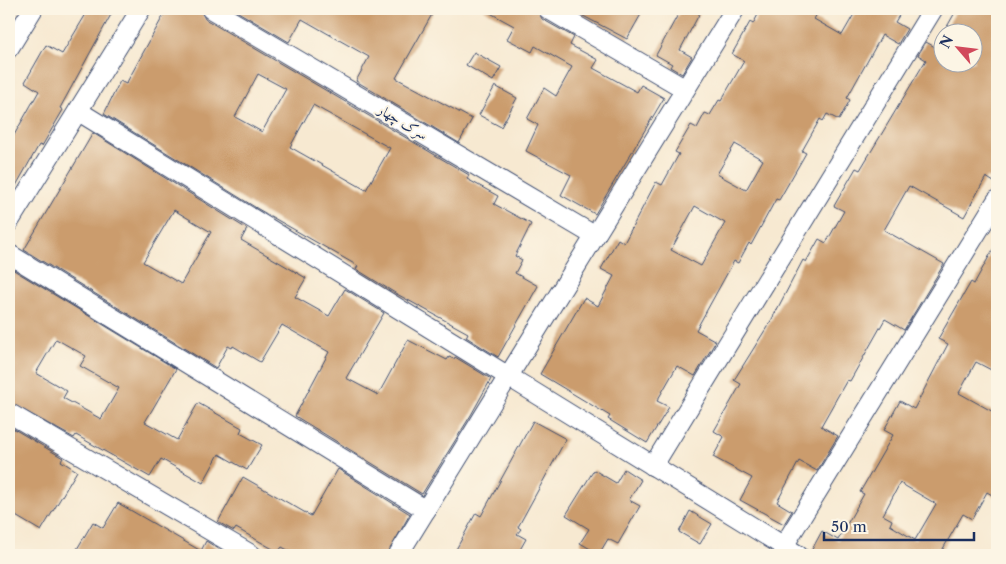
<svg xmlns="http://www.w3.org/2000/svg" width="1006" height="564" viewBox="0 0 1006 564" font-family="'Libre Caslon Text',Amiri,serif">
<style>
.building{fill:#cb9c6d;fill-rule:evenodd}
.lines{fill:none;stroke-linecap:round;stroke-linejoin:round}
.street-casing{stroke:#3c4b6f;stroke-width:21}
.street{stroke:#fff;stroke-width:19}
.labels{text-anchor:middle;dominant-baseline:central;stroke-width:4;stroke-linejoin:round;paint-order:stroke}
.street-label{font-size:14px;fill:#1b2f5e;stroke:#fcf5e5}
</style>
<rect width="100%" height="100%" fill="#fcf5e5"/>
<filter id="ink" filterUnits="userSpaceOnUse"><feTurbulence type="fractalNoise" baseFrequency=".02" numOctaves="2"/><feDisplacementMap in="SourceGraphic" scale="10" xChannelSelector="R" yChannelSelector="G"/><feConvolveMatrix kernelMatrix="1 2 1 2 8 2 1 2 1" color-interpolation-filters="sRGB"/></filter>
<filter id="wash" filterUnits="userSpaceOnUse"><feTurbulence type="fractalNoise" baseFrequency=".0096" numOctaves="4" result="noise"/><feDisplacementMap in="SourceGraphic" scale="20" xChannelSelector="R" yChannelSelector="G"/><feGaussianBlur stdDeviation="1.12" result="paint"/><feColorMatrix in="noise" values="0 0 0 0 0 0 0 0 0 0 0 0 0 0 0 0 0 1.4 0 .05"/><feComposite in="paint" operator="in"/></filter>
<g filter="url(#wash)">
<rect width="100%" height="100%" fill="#f7e9d1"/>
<g id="blocks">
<g class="building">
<path d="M89,9H114L60,108L63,110L42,146L39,145L9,198V144L39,91L25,82L46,45L62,54Z"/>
<path d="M167,9H200L205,19L469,175L467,179L498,196L494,204L531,224L515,256L522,260L515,273L538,286L498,357L466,337L468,333L395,293L356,269L358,266L258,209L104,114L120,81L126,84ZM258,74L286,89L262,132L235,117ZM313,105L390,148L366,190L290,147Z"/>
<path d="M233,9H435L396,78L472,119L459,143L356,81L369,57L302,19L289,42Z"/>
<path d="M483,9H537L542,19L574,37L570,45L598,60L593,68L637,92L641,85L664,98L595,214L561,195L571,175L526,151L538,125L527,119L544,88L556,96L572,67L535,46L532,52L507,39L514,26Z"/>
<path d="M570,9H644L627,39Z"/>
<path d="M681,9H702L680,50L692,57L682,74L670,67L672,64L656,55Z"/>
<path d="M761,9H820L814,19L842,35L857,9H903L895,22L907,29L898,44L882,35L847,98L850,100L839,120L827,114L823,121L820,119L802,151L806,153L779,200L776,199L751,245L749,243L738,263L734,261L696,330L716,341L695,376L677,366L657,401L669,407L647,443L608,419L610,416L540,374L584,298L598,306L614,276L601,269L618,239L624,243L656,182L662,185L679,154L675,152L691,125L697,128L705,113L710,115L719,100L721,101L744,61L732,54L750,22L753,24ZM735,144L763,160L746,190L717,174ZM695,206L725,223L701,266L671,250Z"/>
<path d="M957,9H997V184L986,177L964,217L909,186L884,230L944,264L904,330L885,319L850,381L847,380L821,426L838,436L817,471L799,461L777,502L792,511L784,524L740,500L752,478L713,457L724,437L714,431L741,384L734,380L772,319L803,260L806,262L819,239L826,243L844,211L834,206L856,168L860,170L926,60L918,55L926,42L935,47L944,33V62H974V32H944Z"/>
<path d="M474,52L501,67L493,81L466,65Z"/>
<path d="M495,86L517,98L501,127L479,115Z"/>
<path d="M93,133L247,229L241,240L306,278L295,297L329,316L345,289L384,313L346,378L378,395L408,340L447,360L449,357L454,359L455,357L491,379L471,415L422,494L295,416L329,352L282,325L260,362L233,346L232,348L228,346L216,368L24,250ZM174,210L211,232L181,284L143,262Z"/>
<path d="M997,242V373L976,362L959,393L997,414V498L987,492L972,519L963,514L940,554L943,555H809L822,531L838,540L864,494L860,492L893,435L884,430L900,401L914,409L948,344L938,339L971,282L974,284ZM900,483L936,504L915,540L890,525L892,520L883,515Z"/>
<path d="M12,269L176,369L145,422L177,440L198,403L242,428L240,433L262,445L247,470L219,454L203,483L161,459L150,477L76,435L74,438L9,402V275ZM56,339L86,356L80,366L119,388L101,419L63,398L67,391L36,373Z"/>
<path d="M533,421L566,439L518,527L521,529L517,534L526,539L517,555H453L476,513L481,516Z"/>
<path d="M9,426L63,458L61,461L77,471L41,531L9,512Z"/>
<path d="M338,469L410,514L387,555H297L282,547L278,552L236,528L234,531L218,522L243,477L311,516Z"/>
<path d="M624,469L641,480L629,500L640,506L618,544L608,539L599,554L580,543L589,529L566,515L594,470L616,483Z"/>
<path d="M118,503L201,551L206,541L222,551L219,555H88L77,549L93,522L103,528Z"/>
<path d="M690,511L712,524L700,544L679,532Z"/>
</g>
</g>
</g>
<g filter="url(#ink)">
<use href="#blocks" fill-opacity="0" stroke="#3c4b6f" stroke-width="1"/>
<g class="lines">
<defs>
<g id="street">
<path d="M211,9L595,236"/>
<path d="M548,9L685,89"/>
<path d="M9,48L33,9"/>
<path d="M78,111L798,555"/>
<path d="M9,222L141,9"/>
<path d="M9,254L426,510"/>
<path d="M9,413L252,555"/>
<path d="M653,466L933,9"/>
<path d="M783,547L997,200"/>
<path d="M398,555L735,9"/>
</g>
</defs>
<use href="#street" class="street-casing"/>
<use href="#street" class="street"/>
</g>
</g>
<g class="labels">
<g class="street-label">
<text transform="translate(403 122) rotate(31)">سرک چهار</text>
</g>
</g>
<rect width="1006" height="564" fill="none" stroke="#fcf5e5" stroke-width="30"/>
<g transform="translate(958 48) rotate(298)"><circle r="24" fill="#fcf5e5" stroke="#a2a6af"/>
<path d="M0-4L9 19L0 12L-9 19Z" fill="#d1495b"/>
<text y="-8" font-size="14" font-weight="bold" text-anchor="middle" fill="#1b2f5e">N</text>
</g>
<path d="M824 532v8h150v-8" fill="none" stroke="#1b2f5e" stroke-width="2.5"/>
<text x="831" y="532" font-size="15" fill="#1b2f5e" stroke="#fcf5e5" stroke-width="4" paint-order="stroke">50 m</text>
</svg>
